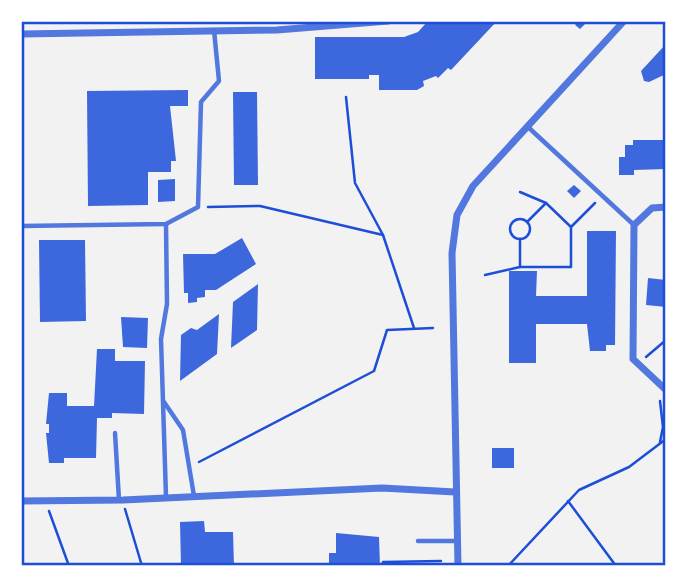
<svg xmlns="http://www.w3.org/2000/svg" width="687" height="587" viewBox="0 0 687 587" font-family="Manrope,sans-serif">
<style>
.building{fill:#3d67dc}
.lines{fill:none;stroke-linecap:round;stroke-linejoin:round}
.path{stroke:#1d4ed8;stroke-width:2.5}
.service{stroke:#5277de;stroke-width:4.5}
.minor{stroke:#5277de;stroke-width:7}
.neatline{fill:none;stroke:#1d4ed8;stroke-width:2.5}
</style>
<rect width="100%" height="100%" fill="#f2f2f2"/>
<g class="building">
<path d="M428,21H497L451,70L448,68L438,78L436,76L423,81L424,86L417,90H379V75H369V79H315V37H404L418,32Z"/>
<path d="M579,21H588L580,29L575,25Z"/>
<path d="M666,44V74L649,82L644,81L641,71Z"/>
<path d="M188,90V106H170L176,161H171V172H148V205L88,206L87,91Z"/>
<path d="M233,92H257L258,185H234Z"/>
<path d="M633,140H666V169L634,170V175H619V157H625V145H633Z"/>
<path d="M175,179V201L158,202V180Z"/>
<path d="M574,185L581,191L574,198L567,191Z"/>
<path d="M587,231H616L615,345H606V351H590L587,324H536V363H509V271H537L536,296H587Z"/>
<path d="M242,238L256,264L216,290H205V297L197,298V302L188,303V293H184L183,254H215Z"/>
<path d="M39,240H85L86,321L40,322Z"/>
<path d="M648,278L666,280V307L646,305Z"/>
<path d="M258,284L257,330L231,348L233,302Z"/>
<path d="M219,314L217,354L180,381L181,335L191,328L197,330Z"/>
<path d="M121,317L148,318L147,348L123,347Z"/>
<path d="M97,349H115V361H145L144,414L112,413V418H97L96,458H64V463H49L46,433H49V424H46L49,393H67V406H94Z"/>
<rect x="492" y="448" width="22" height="20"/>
<path d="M204,521L205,532H233L234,566H181L180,522Z"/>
<path d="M336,533L379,537L380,566H329V553H336Z"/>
</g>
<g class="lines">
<g class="path">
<path d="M346,97L355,183L383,235L414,328"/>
<path d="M520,192L546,203L571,227"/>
<path d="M208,207L260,206L383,235"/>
<circle cx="520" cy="229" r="10"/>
<path d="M527,222L546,203"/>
<path d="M520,267V239"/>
<path d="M485,275L520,267H571V227L595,203"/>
<path d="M646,357L666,340"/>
<path d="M660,442L663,427L660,401"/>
<path d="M199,462L374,371L387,330L433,328"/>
<path d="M568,501L616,566"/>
<path d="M125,509L142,566"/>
<path d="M49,511L69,566"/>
<path d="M382,566L383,562L441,561"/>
<path d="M508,566L579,490L629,467L666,439"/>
</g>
<g class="service">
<path d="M528,127L634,225"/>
<path d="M166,224L167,304L161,339L166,497"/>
<path d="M21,226L166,224L198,207L201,102L219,81L214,30"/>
<path d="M164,402L183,430L194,496"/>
<path d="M115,433L119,500"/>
<path d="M418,541H457"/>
</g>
<g class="minor">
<path d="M21,34L277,30L388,21"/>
<path d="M666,207L652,208L634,225L633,359L666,390"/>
<path d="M21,501L123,500L382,488L455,492"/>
<path d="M458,566L452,253L457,215L473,186L624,21"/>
</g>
</g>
<rect width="687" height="587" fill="none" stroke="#ffffff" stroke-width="46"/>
<rect x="23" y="23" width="641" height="541" class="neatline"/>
</svg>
